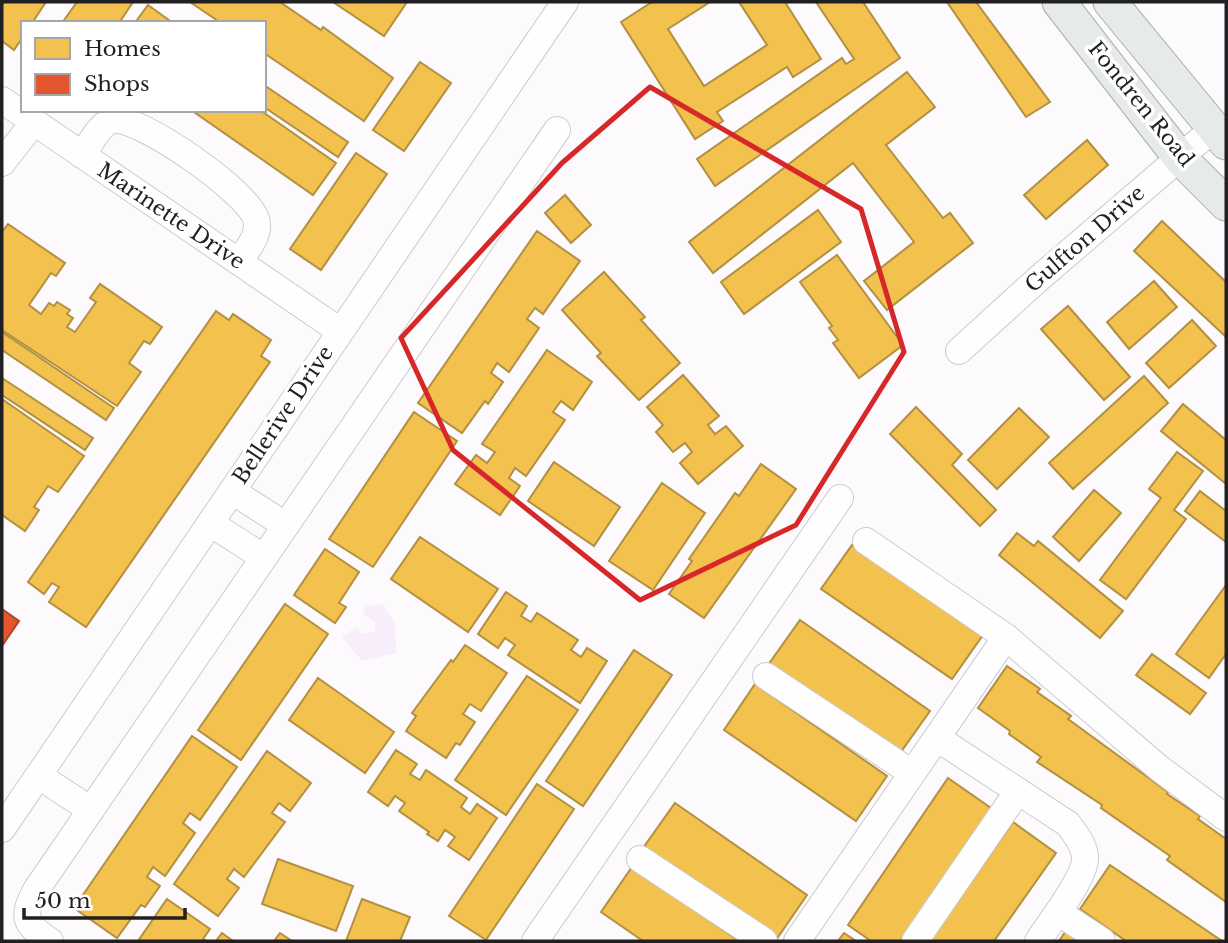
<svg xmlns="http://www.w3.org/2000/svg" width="1228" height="943" viewBox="0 0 1228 943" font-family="'Libre Baskerville',serif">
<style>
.green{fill:#f8eefb}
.homes{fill:#f2c14e;stroke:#b39041;stroke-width:2}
.shops{fill:#e4572e;stroke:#aa462a;stroke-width:2}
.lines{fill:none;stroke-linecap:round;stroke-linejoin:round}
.minor-casing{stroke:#cdcbcd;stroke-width:28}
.major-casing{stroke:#a6afac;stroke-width:35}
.minor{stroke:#fffeff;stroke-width:26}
.major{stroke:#e6ebe9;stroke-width:33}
.marked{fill:none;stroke:#d62828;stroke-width:5;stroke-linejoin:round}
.labels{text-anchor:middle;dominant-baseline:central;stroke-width:7;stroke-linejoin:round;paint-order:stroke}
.street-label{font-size:21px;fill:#211f22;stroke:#fff}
</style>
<rect width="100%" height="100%" fill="#fcfafd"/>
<path class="green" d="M382,604L395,623L396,653L362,661L342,637L356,627L361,633H371L375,630V622L363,614L366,606Z"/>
<g class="homes">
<path d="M4,2H46L32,23H23V37L14,50L2,41V5Z"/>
<path d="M77,2H133L119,23H62Z"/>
<path d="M190,2H280L321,30L323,27L393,78L364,121L264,53V23H221Z"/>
<path d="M333,2H407L384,36Z"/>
<path d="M652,2H710L668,29L704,86L767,45L739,2H785L821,59L793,77L787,67L717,112L723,121L695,139L621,22Z"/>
<path d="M816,2H863L900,58L715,186L697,159L842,58L846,64L854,59Z"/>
<path d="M947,2H976L1050,102L1026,117Z"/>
<path d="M148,5L173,23H141L137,20Z"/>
<path d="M420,62L451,83L404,151L373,130Z"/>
<path d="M907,72L935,107L886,145L943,218L950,213L973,243L887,310L864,281L914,242L853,163L713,273L689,242Z"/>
<path d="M264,85L348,142L338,157L264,107Z"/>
<path d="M191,110H260L336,163L313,195Z"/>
<path d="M1087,140L1108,165L1046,219L1024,195Z"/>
<path d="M356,153L387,174L321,270L290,249Z"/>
<path d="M565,195L591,225L571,243L545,213Z"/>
<path d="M818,210L841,242L744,314L721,282Z"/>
<path d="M1162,221L1226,282V337L1134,251Z"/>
<path d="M8,224L65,263L56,276L51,273L29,305L41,314L49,303L54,306L57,302L70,310L67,314L73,318L67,327L75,332L96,302L90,298L100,284L162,327L150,344L144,341L129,363L141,372L117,406L2,330V232Z"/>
<path d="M537,231L580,261L543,314L535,308L527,319L539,328L509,372L497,363L491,373L503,382L488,404L485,401L462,433L418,403Z"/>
<path d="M837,255L903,345L859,378L833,343L838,340L829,328L832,326L800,282Z"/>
<path d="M604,272L645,317L641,320L680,363L639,400L597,356L601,353L562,310Z"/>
<path d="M1154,281L1177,307L1129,349L1107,322Z"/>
<path d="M1068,306L1130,377L1104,400L1041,329Z"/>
<path d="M216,311L229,320L233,314L271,340L261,356L270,362L86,627L49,602L59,587L52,583L44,594L28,582Z"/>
<path d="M1192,320L1216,346L1169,388L1146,363Z"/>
<path d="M2,332L114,408L106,420L2,350Z"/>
<path d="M547,350L592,382L573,410L561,401L553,412L565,420L526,476L515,468L509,478L520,486L500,515L455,484L476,455L487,463L495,452L482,444Z"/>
<path d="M683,375L719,416L708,425L715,434L726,426L743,446L698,484L680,463L692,452L685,443L673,452L656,432L663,425L647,407Z"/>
<path d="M1144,376L1168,403L1073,489L1049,463Z"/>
<path d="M2,378L93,438L85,450L2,395Z"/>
<path d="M2,399L84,456L58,492L48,486L34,507L39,510L25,531L2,515Z"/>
<path d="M1183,404L1226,440V484L1161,431Z"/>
<path d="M916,407L962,454L952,465L996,510L980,526L890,434Z"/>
<path d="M1019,408L1049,437L997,489L968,460Z"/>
<path d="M414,412L457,441L373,567L329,539Z"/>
<path d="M1177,452L1203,471L1174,510L1186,519L1126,599L1100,580L1161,498L1149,489Z"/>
<path d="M554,462L620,507L594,546L528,501Z"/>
<path d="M761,464L796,489L704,618L669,594L692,561L689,559L735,493L739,496Z"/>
<path d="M662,483L705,513L653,590L609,561Z"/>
<path d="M1094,490L1121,513L1079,561L1053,537Z"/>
<path d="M1200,491L1226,511V542L1185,511Z"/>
<path d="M1017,533L1034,546L1038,541L1123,611L1100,638L999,555Z"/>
<path d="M420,537L498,589L468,632L391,579Z"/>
<path d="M852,545L983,635L952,679L821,589Z"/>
<path d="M325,549L359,572L339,603L346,607L335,623L294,595Z"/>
<path d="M1226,585V654L1209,678L1176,654Z"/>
<path d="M506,592L527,606L521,616L531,622L537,613L578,640L571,650L581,657L587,648L607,661L580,703L508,655L515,645L505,638L498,648L478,634Z"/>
<path d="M285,604L328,634L241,760L198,730Z"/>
<path d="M800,620L930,711L898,756L768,665Z"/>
<path d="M465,645L507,673L481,711L470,704L463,714L475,722L460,745L456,743L446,758L406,731L416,716L412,713L451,660L453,662Z"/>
<path d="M634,650L672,675L583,806L546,781Z"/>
<path d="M1152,654L1206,693L1190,714L1136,675Z"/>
<path d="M1007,666L1040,689L1037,692L1071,716L1068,719L1168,792L1167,794L1200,816L1198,819L1226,839V902L1167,860L1170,856L1101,808L1102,805L1037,762L1041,757L1009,734L1010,731L978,708Z"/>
<path d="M527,676L578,710L506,815L455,780Z"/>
<path d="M318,678L394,732L365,773L289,720Z"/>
<path d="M755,684L887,776L856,821L724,730Z"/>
<path d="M192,736L237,767L200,820L190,813L183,823L195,833L165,876L153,867L147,877L160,886L145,907L141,905L117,938L74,908Z"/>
<path d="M396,750L417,764L410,774L420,780L426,770L467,798L461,807L470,814L477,804L497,818L469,860L448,846L455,837L445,830L438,841L427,834L429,832L399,811L405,803L395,796L388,806L368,792Z"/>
<path d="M267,751L311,783L290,811L279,803L272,813L285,822L244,877L234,869L227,879L239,888L218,916L174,884Z"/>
<path d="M948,778L991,808L900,941H871L848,925Z"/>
<path d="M537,784L574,809L486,940L449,916Z"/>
<path d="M675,803L807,895L776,940L643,848Z"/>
<path d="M1013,822L1056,853L994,941H930Z"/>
<path d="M278,859L353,886L336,931L262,904Z"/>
<path d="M1110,865L1222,941H1126L1080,909Z"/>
<path d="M632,867L739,941H643L601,912Z"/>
<path d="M167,899L210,929L203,939L207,941H138Z"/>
<path d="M362,899L410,917L400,941H346Z"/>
<path d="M1068,928L1087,941H1059Z"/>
<path d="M222,933L233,941H216Z"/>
<path d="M280,933L292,941H274Z"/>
<path d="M844,933L856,941H838Z"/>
</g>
<path class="shops" d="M2,609L19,621L2,646Z"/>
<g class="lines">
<defs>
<g id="minor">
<path d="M2,100L340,331"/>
<path d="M82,155C90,145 100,122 114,120C141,117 248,192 256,219C261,235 247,249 239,262"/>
<path d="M2,163L34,122"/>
<path d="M959,351L1037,280L1213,129"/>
<path d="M232,491L285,525"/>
<path d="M210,523L263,557"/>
<path d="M866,541L1006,637L1159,768L1226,818"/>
<path d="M766,676L912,773"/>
<path d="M937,738L1068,824C1075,834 1085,845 1085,858C1086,877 1049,924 1038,941"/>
<path d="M39,776L91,810"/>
<path d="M2,829L565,2"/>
<path d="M640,859L764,941"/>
<path d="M1058,912L1102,941"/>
<path d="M50,941C25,924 21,918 36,890L557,130"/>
<path d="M535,941L840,498"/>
<path d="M797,941L1006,637"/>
<path d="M915,941L1018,791"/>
</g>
<g id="major">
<path d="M1059,2L1180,158L1226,204"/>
<path d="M1110,2L1226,143"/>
</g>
</defs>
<use href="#minor" class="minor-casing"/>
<use href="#major" class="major-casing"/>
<use href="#minor" class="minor"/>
<use href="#major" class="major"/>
</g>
<path class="marked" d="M650,87L861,209L904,352L796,525L640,600L453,450L401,338L562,163Z"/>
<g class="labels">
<g class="street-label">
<text transform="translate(1141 104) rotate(51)">Fondren Road</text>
<text transform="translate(171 216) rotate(34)">Marinette Drive</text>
<text transform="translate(1085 239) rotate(-41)">Gulfton Drive</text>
<text transform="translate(283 415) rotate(-56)">Bellerive Drive</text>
</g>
</g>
<rect width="1228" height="943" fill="none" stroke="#211f22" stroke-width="7"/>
<rect x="21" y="21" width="245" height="91" fill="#ffffff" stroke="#a6a5a7" stroke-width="2"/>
<rect x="35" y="38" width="35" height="21" fill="#f2c14e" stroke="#a6a5a7" stroke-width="2"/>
<text x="84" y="56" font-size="21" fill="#211f22">Homes</text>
<rect x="35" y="74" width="35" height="21" fill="#e4572e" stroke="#a6a5a7" stroke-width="2"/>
<text x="84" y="91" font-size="21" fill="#211f22">Shops</text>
<path d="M24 908v10h161v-10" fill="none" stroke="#211f22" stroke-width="3.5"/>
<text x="35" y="908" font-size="21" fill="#211f22" stroke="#ffffff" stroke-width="5" paint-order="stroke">50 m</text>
</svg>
